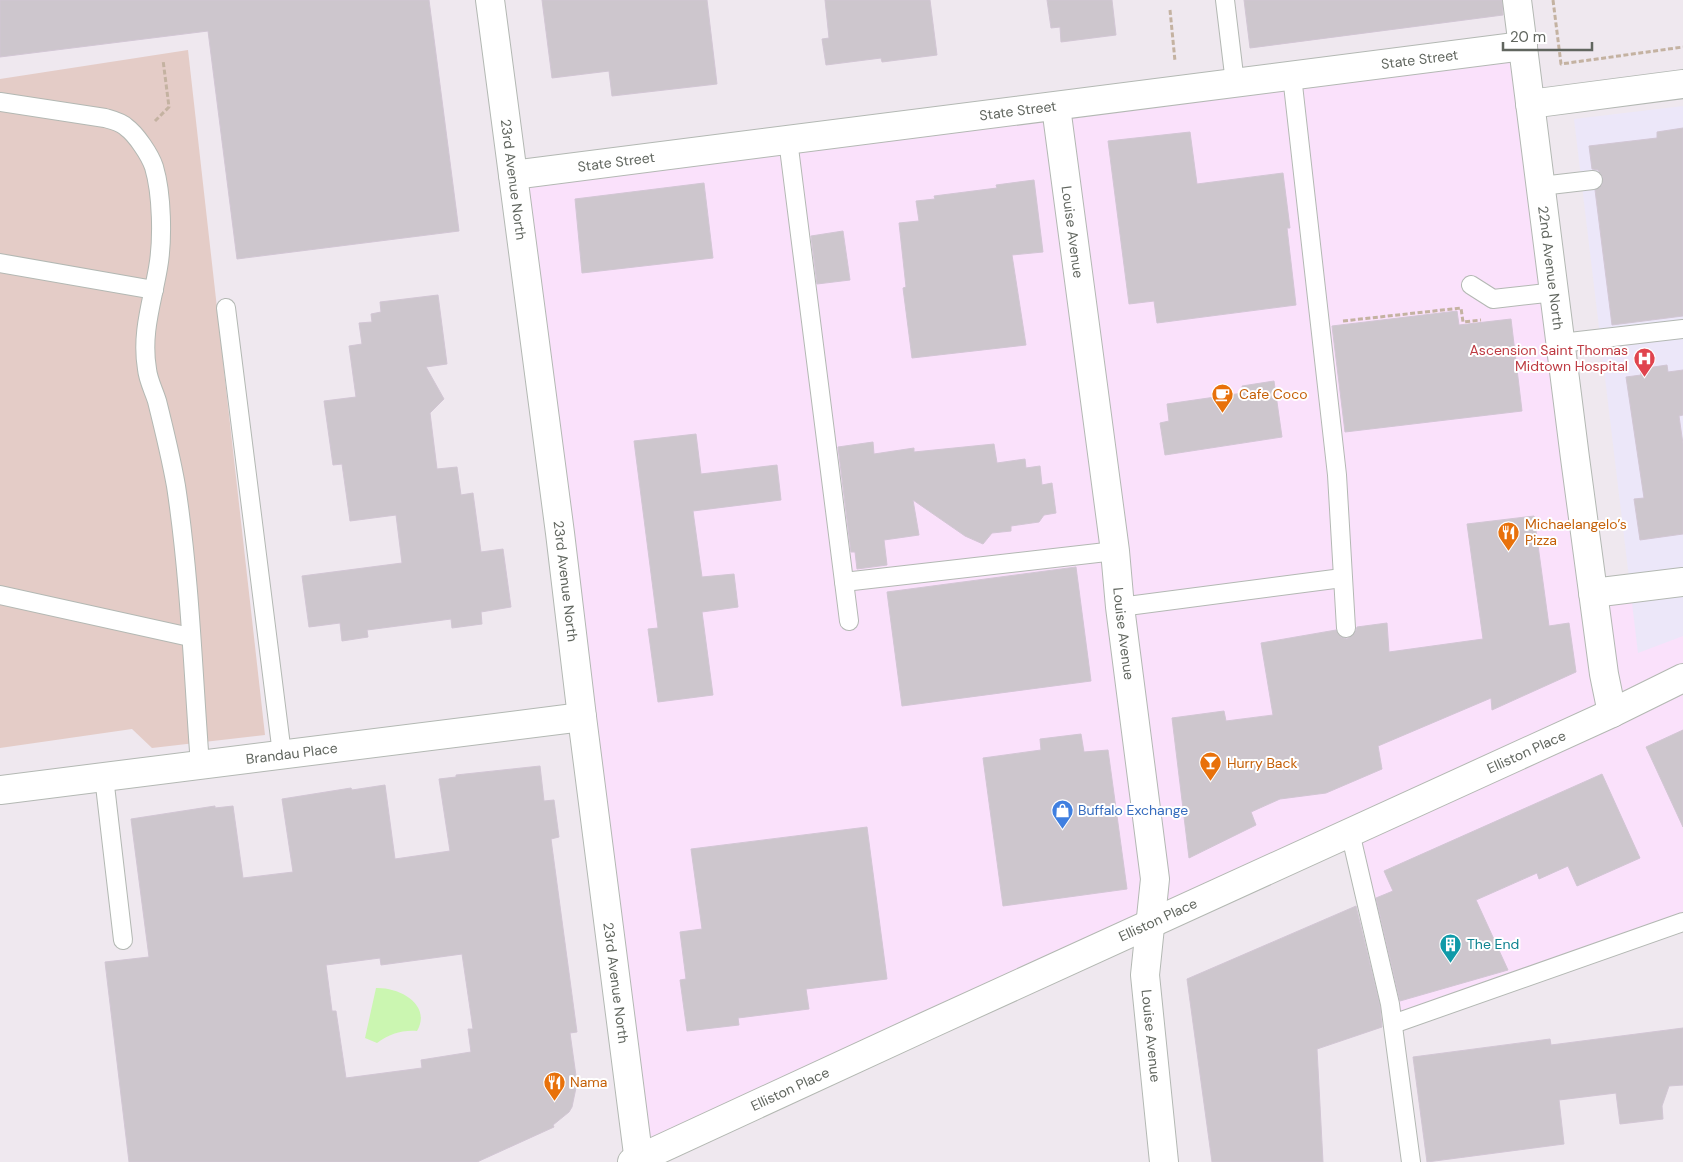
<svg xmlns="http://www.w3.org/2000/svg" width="1683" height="1162" viewBox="0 0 1683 1162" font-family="'DM Sans',sans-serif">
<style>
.commercial{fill:#fae1fb}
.medical{fill:#ece7f9}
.green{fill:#e4ccc7}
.water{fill:#cbf6b1}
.building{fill:#cdc6cd;stroke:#d2c6d4;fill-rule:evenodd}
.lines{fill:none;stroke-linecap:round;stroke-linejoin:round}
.service-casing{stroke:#b3b8b3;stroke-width:20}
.minor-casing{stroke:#b3b8b3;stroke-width:30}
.tertiary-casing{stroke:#b3b8b3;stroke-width:30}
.secondary-casing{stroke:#b3b8b2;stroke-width:30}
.path{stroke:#c4b2a1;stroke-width:3;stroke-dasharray:5 2.5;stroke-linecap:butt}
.service{stroke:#fff;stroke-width:18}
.minor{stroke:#fff;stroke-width:28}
.tertiary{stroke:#fff;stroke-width:28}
.secondary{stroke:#fff;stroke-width:28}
.labels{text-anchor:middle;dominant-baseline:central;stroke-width:4;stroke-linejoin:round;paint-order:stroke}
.street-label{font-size:14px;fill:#61665f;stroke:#fff}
.health-label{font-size:14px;fill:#be3a42;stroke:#fff;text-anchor:end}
.food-label{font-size:14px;fill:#c56008;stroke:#fff;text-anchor:start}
.shop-label{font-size:14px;fill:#366cbe;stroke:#fff;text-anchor:start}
.culture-label{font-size:14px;fill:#0d838f;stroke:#fff;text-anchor:start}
</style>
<rect width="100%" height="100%" fill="#efe8ef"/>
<path class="commercial" d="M1523,46L1593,592L1683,582V922L1393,1024L1350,833L638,1159L515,188Z"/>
<path class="medical" d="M1683,106V636L1638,653L1574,119Z"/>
<path class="green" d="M188,50L265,735L152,748L132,729L0,748V79Z"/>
<path class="water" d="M376,988C400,987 432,1005 417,1031C401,1030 390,1034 377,1043L365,1038Z"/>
<g class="building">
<path d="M0,0H429L459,231L237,259L208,31L0,57Z"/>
<path d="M542,0H707L717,84L612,96L609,71L552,78Z"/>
<path d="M825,0H930L937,55L882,62L881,58L826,65L822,39L829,38Z"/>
<path d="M1047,0H1112L1116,35L1061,42L1060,27L1051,28Z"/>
<path d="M1244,0H1502L1503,15L1250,48Z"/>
<path d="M1683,128V316L1612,325L1595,190L1602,185L1603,178L1598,170L1592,169L1589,146L1657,138V132Z"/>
<path d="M1190,132L1197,184L1283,173L1290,228H1287L1296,305L1157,323L1154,301L1129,304L1108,141Z"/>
<path d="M1034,180L1043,252L1012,255L1026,345L912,358L903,288L906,287L899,223L919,221L916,201L935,199L934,196L997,188L996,185Z"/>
<path d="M704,183L713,258L582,273L575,199Z"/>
<path d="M843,231L850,280L817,284L811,236Z"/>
<path d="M438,295L447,364L426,367L444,399L430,413L437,469L457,467L461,495L473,493L481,552L503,549L511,607L481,612L482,624L452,628L451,619L367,630L368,637L342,641L340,623L309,627L302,576L402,563L396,515L350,521L342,464L333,465L324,401L356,397L349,346L362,344L359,323L372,322L371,314L381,312L380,302Z"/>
<path d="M1457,311L1459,325L1511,319L1522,411L1345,432L1332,326Z"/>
<path d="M1667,365L1668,372L1683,370V415L1679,416L1683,444V534L1640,540L1634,499L1644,498L1626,377L1641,375L1640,369Z"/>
<path d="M1274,381L1282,437L1165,455L1160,423L1169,421L1167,404L1243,393L1242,386Z"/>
<path d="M696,434L701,474L777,465L781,500L693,511L702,577L734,574L738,607L702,612L713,695L658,702L648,629L658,628L634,441Z"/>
<path d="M873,442L874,454L914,448V452L994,444L997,463L1025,459L1026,468L1040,466L1042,485L1052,483L1056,513L1044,515L1039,522L1011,526V531L992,533L983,544L965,536L913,500L919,535L884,540L887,565L857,569L855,552H851L838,447Z"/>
<path d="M1534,516L1549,626L1569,623L1576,672L1492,710L1491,698L1378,746L1382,769L1326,793L1280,799L1251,812L1256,825L1189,858L1172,718L1224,711L1226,721L1273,715L1261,643L1336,630L1341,637L1347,639L1355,633L1357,627L1387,623L1389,652L1483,639L1467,524Z"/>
<path d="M1076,567L1091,681L902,706L887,592Z"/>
<path d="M1683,730V827L1646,747Z"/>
<path d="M1081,734L1084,752L1108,750L1127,889L1003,906L983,758L1041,750L1040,739Z"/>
<path d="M540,766L544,801L554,800L559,837L551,839L577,1032L570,1033L577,1083L572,1107L569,1112L553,1125L554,1127L477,1162H129L105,962L149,957L131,819L215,806V808L233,806L243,878L293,872L282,799L351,788L352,790L385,785L395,859L450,851L439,779L456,777V775ZM462,954L473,1029H468L471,1052L421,1060L422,1068L346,1078L336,1011H332L326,965L380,958L381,965Z"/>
<path d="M1602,774L1640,858L1577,886L1568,866L1539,879L1537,873L1476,900L1508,970L1400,1001L1376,898L1393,891L1384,871Z"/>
<path d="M867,827L887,979L806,989L809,1009L738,1018L739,1025L687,1031L680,980L686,979L680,932L702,929L691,849Z"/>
<path d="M1356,906L1380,1006L1382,1027L1317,1049L1323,1162H1212L1187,979Z"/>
<path d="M1683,1028V1085L1669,1086L1662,1106L1663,1119L1620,1124L1616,1093L1559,1100L1564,1144L1427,1162L1413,1057L1550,1039L1551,1045Z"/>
</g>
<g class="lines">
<defs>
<g id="service">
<path d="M1225,0L1235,83"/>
<path d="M1292,76L1337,475L1346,628"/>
<path d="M0,102L105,118C112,120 121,122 126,127C136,134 150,155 154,167C162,194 163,240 158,268C152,303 141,333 147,369C148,380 154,391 157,401C164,429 171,458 176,486C190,578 193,672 200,765"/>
<path d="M788,140L849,621"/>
<path d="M1541,186L1593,180"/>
<path d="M0,263L154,290"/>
<path d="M1471,285L1493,299L1555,292"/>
<path d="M226,308L282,754"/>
<path d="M1561,343L1683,329"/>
<path d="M844,582L1115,551"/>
<path d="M0,595L190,637"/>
<path d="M1120,607L1342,578"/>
<path d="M104,777L123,940"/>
<path d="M1350,832L1390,1004L1411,1162"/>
<path d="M1393,1024L1683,922"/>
</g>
<g id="minor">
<path id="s1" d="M1517,0L1575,458L1604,674L1612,713"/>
<path d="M1530,104L1683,84"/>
<path id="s2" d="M1056,107L1115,551L1120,607L1155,879L1145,975L1164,1162"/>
<path id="s3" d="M513,175L1523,46"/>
<path id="s4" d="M0,790L582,717"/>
</g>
<g id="tertiary">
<path id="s5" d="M490,0L560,533L582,717L639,1162"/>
</g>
<g id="secondary">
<path d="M1593,593L1683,582"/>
<path id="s6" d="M632,1162C958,1011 1284,861 1612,713L1683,678"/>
</g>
</defs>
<use href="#service" class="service-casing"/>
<use href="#minor" class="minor-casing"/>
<use href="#tertiary" class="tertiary-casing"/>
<use href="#secondary" class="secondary-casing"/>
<g class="path">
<path d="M1553,0L1561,64L1683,47"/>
<path d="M1170,10L1175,61"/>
<path d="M155,121L169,107L163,60"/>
<path d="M1343,321L1461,308L1463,322L1481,320"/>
</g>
<use href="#service" class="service"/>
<use href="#minor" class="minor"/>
<use href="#tertiary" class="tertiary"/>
<use href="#secondary" class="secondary"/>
</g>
<defs>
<symbol id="hospital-pin" viewBox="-11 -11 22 30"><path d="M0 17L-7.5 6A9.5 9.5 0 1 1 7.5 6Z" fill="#e0444e" stroke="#fff"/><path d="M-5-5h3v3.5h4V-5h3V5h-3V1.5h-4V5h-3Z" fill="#fff"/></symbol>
<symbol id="cafe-pin" viewBox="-11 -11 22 30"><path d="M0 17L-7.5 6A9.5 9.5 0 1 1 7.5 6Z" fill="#e8710a" stroke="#fff"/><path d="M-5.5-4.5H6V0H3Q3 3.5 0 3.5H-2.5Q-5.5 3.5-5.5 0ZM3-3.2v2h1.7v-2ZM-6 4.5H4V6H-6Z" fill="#fff"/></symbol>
<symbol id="restaurant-pin" viewBox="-11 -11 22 30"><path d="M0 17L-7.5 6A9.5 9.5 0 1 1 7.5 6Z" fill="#e8710a" stroke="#fff"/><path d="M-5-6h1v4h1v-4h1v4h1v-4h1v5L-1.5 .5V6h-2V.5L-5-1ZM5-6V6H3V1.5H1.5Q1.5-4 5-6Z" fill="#fff"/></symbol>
<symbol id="bar-pin" viewBox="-11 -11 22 30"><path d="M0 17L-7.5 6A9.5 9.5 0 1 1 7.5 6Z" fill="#e8710a" stroke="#fff"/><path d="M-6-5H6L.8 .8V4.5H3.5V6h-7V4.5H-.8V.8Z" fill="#fff"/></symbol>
<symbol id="shop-pin" viewBox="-11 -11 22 30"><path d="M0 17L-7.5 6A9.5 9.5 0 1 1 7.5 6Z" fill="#3f7fe0" stroke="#fff"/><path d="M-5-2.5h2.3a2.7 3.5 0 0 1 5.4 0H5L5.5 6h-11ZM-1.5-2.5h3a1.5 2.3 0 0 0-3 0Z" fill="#fff"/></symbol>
<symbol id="building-pin" viewBox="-11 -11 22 30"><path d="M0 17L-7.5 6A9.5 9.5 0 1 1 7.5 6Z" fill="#0f9aa8" stroke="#fff"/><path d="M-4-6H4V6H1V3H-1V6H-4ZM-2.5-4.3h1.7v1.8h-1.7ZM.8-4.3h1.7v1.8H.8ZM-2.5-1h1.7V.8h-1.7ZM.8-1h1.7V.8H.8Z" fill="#fff"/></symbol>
</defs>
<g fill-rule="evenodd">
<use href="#hospital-pin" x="1632" y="346" width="25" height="34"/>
<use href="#cafe-pin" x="1210" y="382" width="25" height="34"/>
<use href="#restaurant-pin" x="1496" y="520" width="25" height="34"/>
<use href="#bar-pin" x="1198" y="750" width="25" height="34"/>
<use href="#shop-pin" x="1050" y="798" width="25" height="34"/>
<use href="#building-pin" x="1438" y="932" width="25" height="34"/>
<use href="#restaurant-pin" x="542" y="1070" width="25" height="34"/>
</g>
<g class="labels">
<g class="street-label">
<text stroke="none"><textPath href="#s3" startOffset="914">State Street</textPath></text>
<text stroke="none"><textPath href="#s3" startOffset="509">State Street</textPath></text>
<text stroke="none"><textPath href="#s3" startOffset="104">State Street</textPath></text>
<text stroke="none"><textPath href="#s5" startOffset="181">23rd Avenue North</textPath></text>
<text stroke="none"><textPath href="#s2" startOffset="126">Louise Avenue</textPath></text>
<text stroke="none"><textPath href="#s1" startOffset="270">22nd Avenue North</textPath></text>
<text stroke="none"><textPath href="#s5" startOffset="586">23rd Avenue North</textPath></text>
<text stroke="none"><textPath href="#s2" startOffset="531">Louise Avenue</textPath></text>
<text stroke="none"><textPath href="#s6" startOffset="984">Elliston Place</textPath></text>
<text stroke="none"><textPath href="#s4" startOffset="294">Brandau Place</textPath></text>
<text stroke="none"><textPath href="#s6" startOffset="579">Elliston Place</textPath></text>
<text stroke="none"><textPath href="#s5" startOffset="991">23rd Avenue North</textPath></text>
<text stroke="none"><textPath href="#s2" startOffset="936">Louise Avenue</textPath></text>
<text stroke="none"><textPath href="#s6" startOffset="174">Elliston Place</textPath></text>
</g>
<g class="health-label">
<text x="1628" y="350">Ascension Saint Thomas<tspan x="1628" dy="16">Midtown Hospital</tspan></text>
</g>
<g class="food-label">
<text x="1239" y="394">Cafe Coco</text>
<text x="1525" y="524">Michaelangelo’s<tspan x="1525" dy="16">Pizza</tspan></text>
<text x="1227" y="763">Hurry Back</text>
<text x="570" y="1082">Nama</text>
</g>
<g class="shop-label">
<text x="1078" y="810">Buffalo Exchange</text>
</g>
<g class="culture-label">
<text x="1467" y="944">The End</text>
</g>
</g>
<path d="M1503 42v8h89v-8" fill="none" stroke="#61665f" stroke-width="2.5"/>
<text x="1510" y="42" font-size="15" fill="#61665f" stroke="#ffffff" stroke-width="4" paint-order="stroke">20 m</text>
</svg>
